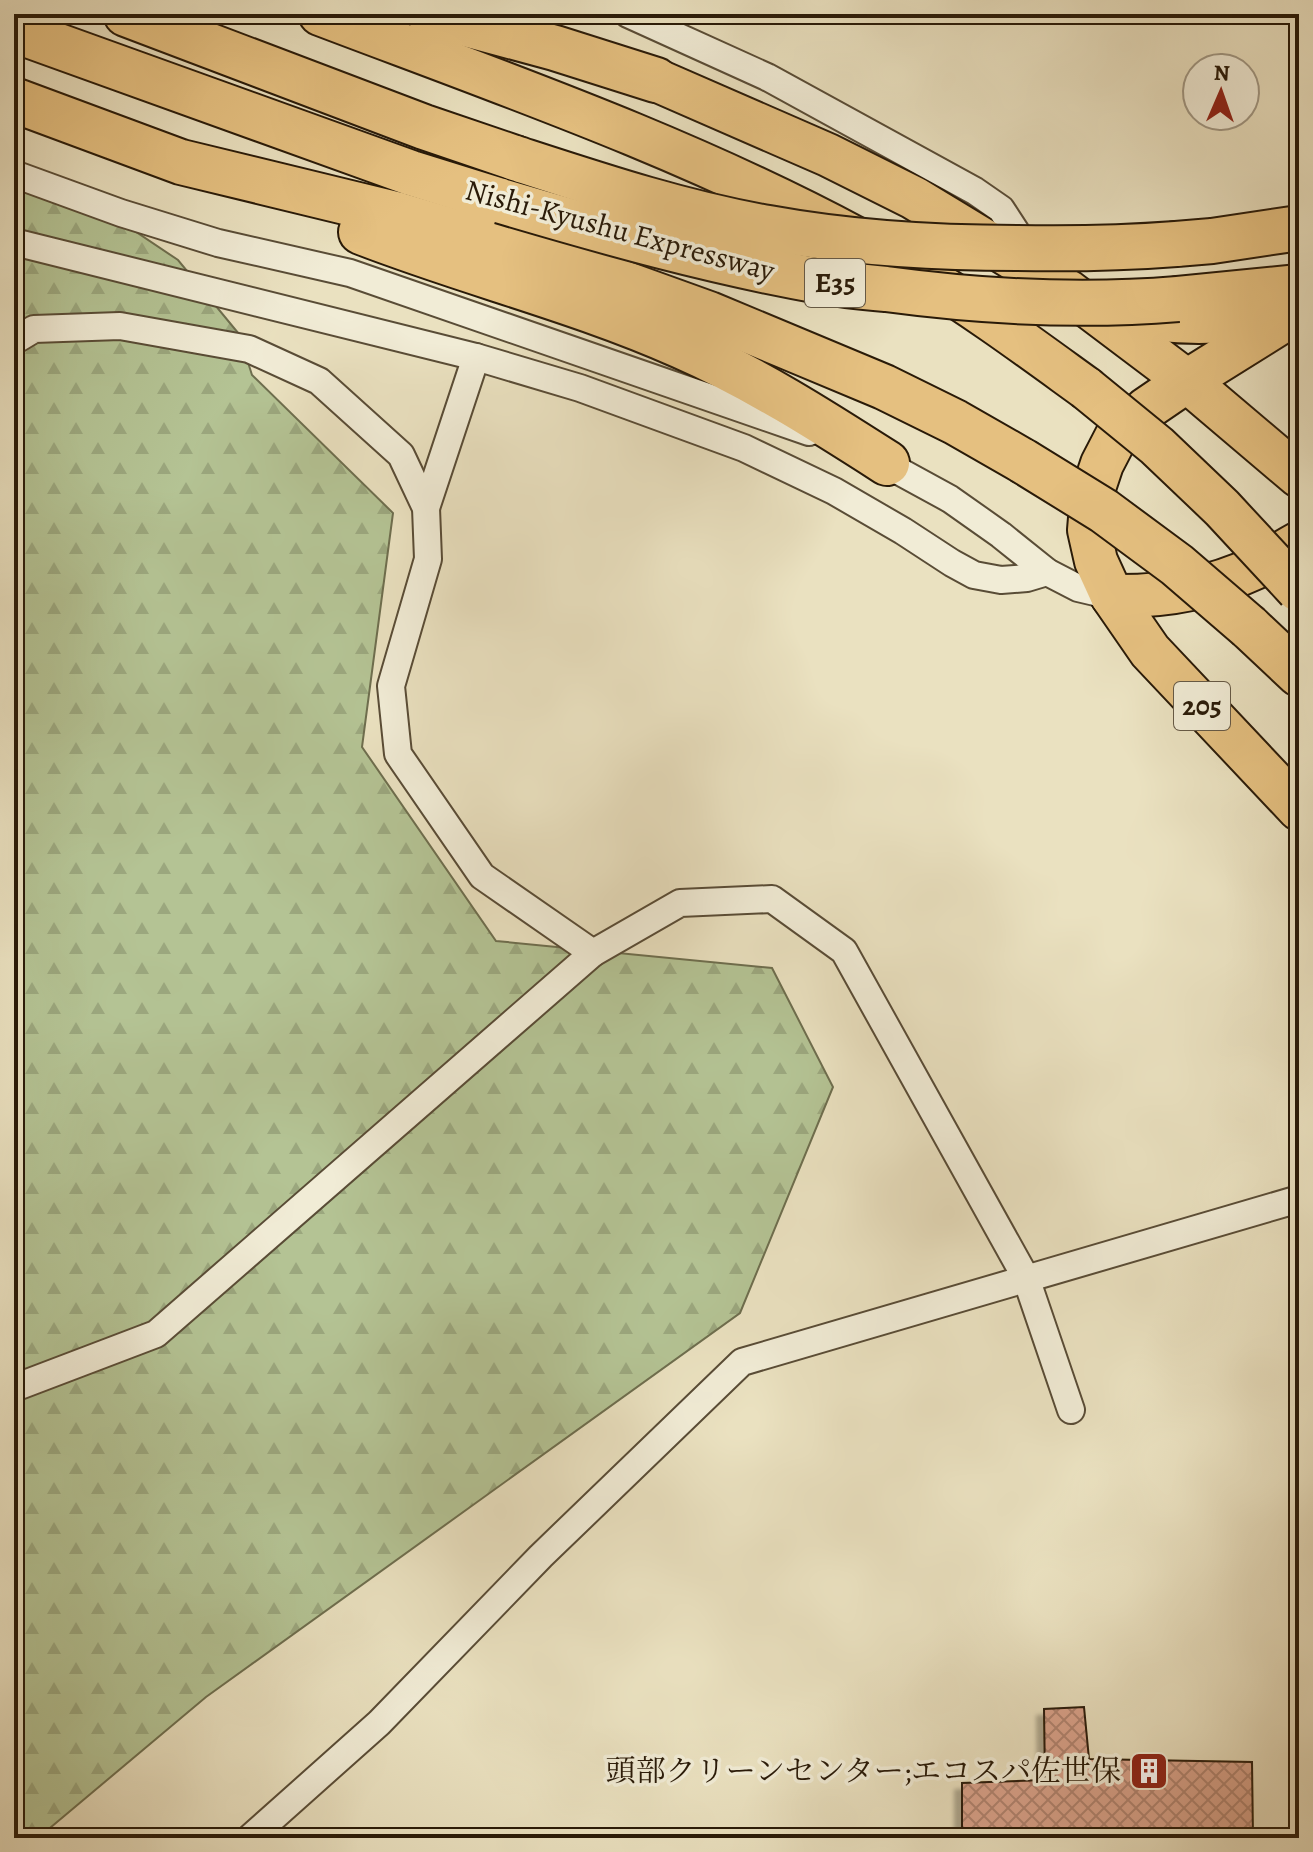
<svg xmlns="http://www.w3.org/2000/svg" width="1313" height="1852" viewBox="0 0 1313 1852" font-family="Alegreya,'Noto Serif JP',serif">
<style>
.forest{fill:url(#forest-firs);stroke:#6e6e4e;stroke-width:2}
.building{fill:url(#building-cross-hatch);stroke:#291a08;stroke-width:2;filter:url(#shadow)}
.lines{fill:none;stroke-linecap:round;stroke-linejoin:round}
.minor-casing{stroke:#594c36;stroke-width:30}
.trunk-casing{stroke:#291a08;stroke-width:46}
.motorway-casing{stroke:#291a08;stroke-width:48}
.minor{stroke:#f1ecd6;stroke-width:26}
.trunk{stroke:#e5c080;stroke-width:42}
.motorway{stroke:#e5c080;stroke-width:44}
.trunk-bridge-casing{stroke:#291a08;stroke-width:46;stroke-linecap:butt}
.motorway-bridge-casing{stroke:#291a08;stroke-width:48;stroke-linecap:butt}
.trunk-bridge{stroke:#e5c080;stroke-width:42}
.motorway-bridge{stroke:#e5c080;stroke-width:44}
.labels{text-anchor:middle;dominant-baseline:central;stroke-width:7;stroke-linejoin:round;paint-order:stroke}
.shield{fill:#f1ecd6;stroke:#655946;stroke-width:2}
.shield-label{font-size:28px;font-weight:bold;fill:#291a08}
.street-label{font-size:30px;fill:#291a08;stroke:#f1ecd6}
.poi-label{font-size:30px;fill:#291a08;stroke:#f1ecd6;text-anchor:end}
</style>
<defs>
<pattern id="forest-firs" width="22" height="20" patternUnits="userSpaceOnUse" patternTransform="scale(2)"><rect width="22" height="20" fill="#b4c394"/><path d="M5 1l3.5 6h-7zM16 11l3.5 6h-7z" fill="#9ba77e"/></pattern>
<pattern id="building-cross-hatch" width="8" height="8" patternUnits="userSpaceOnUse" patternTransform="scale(2)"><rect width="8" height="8" fill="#daa38c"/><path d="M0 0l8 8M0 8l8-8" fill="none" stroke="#b18470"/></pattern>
<filter id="shadow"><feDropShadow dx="-7" dy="7" stdDeviation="2" flood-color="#0004"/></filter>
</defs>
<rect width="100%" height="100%" fill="#eae1c0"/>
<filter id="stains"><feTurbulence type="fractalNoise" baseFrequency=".0025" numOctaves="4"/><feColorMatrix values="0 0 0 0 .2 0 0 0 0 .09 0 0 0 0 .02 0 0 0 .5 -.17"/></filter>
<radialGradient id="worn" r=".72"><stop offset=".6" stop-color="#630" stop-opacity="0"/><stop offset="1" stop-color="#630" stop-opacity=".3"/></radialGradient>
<path class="forest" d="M14,185L84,197L178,260L239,334L252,375L393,513L362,747L496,941L772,968L833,1087L740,1313L206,1697L38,1838H14Z"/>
<path class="building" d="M1084,1707L1089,1759L1252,1762L1253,1838H962V1783L1045,1780L1044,1709Z"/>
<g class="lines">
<defs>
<g id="minor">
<path d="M628,14L767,77L975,191L1001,209L1016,232L1020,259"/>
<path d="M14,174L121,213L218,243L350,273L809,432"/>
<path d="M14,242L476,357L580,388L744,448L834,491L903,531L952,563L974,575L1001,580L1027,578L1047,572"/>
<path d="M14,341L34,329L120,326L249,349L319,381L401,455L426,508L428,559L391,686L398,754L482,876L593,953L680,903L772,899L844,951L1026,1278L1071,1410"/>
<path d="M875,458L950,499L1001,535L1047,572L1078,588L1112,596"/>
<path d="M426,508L476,357"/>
<path d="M14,1388L156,1334L593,953"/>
<path d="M250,1838L379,1723L541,1556L742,1362L1299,1199"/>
</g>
<g id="trunk">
<path d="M320,14C502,83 686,147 857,239C879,251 901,262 921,274C978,309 1032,349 1086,388"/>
<path d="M656,80L828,155L914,198L1069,292L1187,381L1299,476"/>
<path d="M1299,311L1187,381L1146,409L1116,437L1102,464L1092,494L1089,530L1096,561L1112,596L1150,651L1299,809"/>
<path d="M1118,313C1173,325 1231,325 1286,311"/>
<path d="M1112,596C1161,597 1210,589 1255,568C1270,561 1284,551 1299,543"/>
</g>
<g id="motorway">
<path d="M126,14L424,127L515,158"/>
<path d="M429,14L555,48L656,80"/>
<path d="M14,30L411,173L501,201"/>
<path d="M14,100L181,162L399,215L609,278L709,314L884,387L955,422L1023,461"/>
<path d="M361,232C466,273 578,300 681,346C754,378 820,420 887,463"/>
<path d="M1176,244L1212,241L1299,228"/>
<path d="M1178,299L1299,287"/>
<path d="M1249,627L1299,674"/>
</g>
</defs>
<use href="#minor" class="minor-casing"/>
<use href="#trunk" class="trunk-casing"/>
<use href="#motorway" class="motorway-casing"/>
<use href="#minor" class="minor"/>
<use href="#trunk" class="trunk"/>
<use href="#motorway" class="motorway"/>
<defs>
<path id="trunk-bridge" d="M1086,388L1157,446L1222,508L1298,590"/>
<g id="motorway-bridge">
<path d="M515,158C598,185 682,213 768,228C850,243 934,248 1017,248C1070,249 1123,248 1176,244"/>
<path d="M501,201C606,232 712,262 820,281C842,285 864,287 886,289C983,302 1081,307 1178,299"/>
<path d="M1023,461L1104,511L1177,565L1249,627"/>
</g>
</defs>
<use href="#trunk-bridge" class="trunk-bridge-casing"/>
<use href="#motorway-bridge" class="motorway-bridge-casing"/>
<use href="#trunk-bridge" class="trunk-bridge"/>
<use href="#motorway-bridge" class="motorway-bridge"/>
</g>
<defs>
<symbol id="building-square" viewBox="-11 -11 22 22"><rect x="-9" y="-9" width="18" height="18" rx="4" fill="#8f2418" stroke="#f1ecd6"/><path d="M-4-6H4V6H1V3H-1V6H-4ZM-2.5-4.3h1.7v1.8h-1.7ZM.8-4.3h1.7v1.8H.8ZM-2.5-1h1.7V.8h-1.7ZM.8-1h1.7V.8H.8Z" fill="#fff"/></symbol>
</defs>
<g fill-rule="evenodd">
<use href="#building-square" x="1127" y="1749" width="44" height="44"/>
</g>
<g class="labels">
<g class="shield">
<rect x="805" y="259" width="60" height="48" rx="6"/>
<rect x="1174" y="682" width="56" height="48" rx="6"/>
</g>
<g class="shield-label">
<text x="835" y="283">E35</text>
<text x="1202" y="706">205</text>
</g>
<g class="street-label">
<text transform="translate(620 230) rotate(15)">Nishi-Kyushu Expressway</text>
</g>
<g class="poi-label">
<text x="1121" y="1771">頭部クリーンセンター;エコスパ佐世保</text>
</g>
</g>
<rect width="1313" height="1852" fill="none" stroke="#eae1c0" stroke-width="48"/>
<rect x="16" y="16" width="1281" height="1820" fill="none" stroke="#291a08" stroke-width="4"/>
<rect x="24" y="24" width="1265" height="1804" fill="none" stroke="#291a08" stroke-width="2"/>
<g transform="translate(1221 92) rotate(2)"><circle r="38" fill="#f1ecd6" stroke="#a19884" stroke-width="2"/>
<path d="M0-6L14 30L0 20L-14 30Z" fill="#8f2418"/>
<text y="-12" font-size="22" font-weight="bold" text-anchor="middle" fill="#291a08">N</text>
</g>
<rect width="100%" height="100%" filter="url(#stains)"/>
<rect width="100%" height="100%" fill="url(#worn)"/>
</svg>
